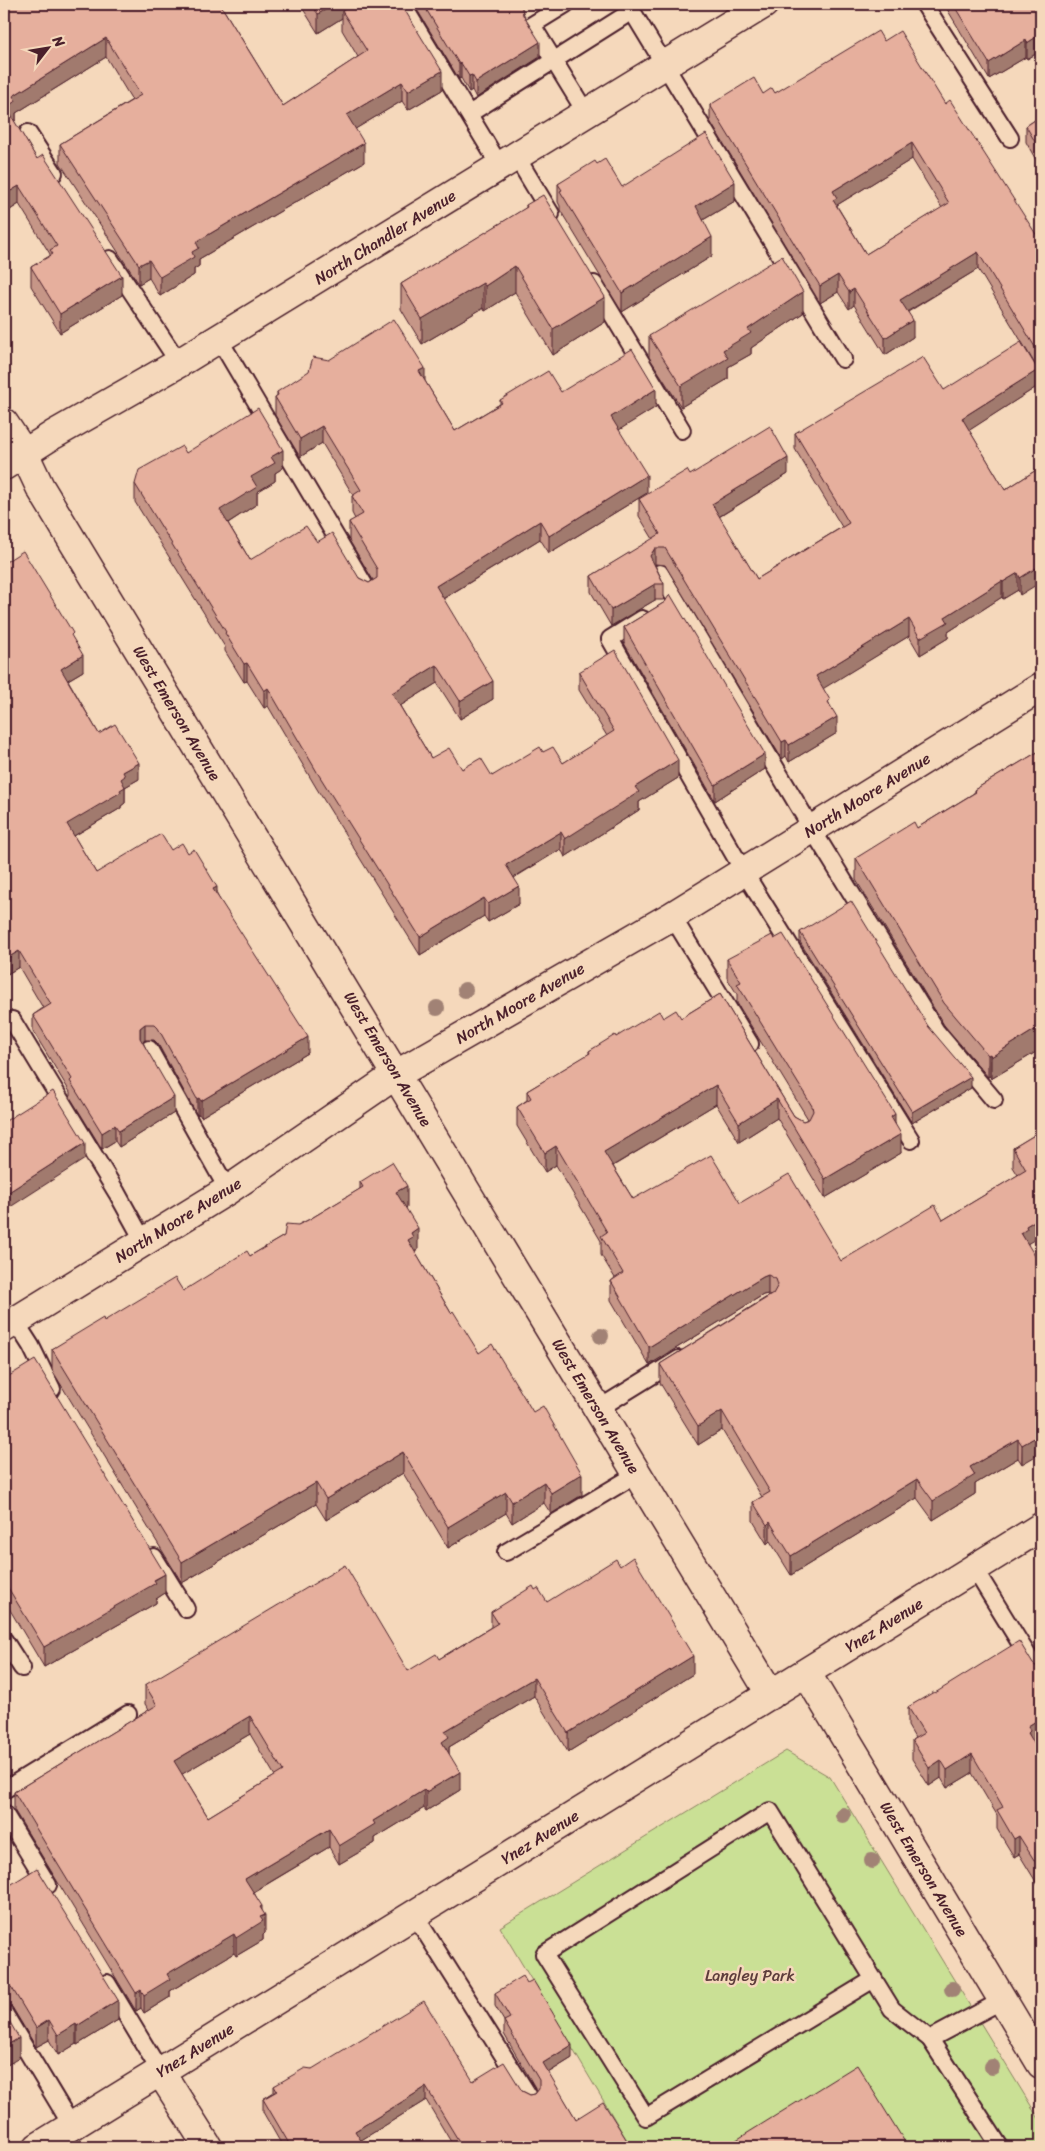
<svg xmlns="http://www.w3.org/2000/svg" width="1045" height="2151" viewBox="0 0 1045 2151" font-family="Sriracha,sans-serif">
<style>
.green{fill:#cae095;stroke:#8a8060}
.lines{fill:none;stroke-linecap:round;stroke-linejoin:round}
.service-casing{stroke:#4a1f2b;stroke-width:20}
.minor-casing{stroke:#4a1f2b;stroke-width:31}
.tertiary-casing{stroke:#4a1f2b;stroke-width:31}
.service{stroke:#f5d8bb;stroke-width:16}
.minor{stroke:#f5d8bb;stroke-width:28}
.tertiary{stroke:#f5d8bb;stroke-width:28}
.tree{fill:#a18275}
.wall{fill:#c69687;stroke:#4a1f2b;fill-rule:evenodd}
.shaded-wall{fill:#a17a6e;stroke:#4a1f2b}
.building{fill:#e6af9d;stroke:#4a1f2b;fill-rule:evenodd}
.labels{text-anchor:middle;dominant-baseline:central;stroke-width:5;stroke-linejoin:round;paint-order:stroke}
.street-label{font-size:16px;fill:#4a1f2b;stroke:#f5d8bb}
.park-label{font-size:16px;fill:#5d3c3b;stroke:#f5d8bb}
</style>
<rect width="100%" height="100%" fill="#f5d8bb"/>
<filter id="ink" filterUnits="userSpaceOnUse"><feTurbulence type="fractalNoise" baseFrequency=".02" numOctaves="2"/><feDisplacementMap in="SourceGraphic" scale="10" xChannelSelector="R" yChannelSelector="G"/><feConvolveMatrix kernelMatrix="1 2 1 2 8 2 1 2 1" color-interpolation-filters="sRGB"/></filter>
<g filter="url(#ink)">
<path class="green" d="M786,1751L830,1777L1041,2122V2147H631L500,1927Z"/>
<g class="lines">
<defs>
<g id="service">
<path d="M402,4L500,166"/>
<path d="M566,4L532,25L586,113"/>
<path d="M924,4L1010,138"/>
<path d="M469,114L632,11L843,359"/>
<path d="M28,133L54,173"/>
<path d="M516,156L551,214"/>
<path d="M110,259L179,363"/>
<path d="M594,284L682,430"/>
<path d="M219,339L368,591"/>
<path d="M660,573L812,829L936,1031L994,1100"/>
<path d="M642,619L610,639L744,872L911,1140"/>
<path d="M672,916L750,1044"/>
<path d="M12,1020L117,1193L144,1242"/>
<path d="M149,1049L228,1190"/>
<path d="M15,1321L31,1346L52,1389"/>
<path d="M598,1409L679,1359"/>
<path d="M506,1552L637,1474"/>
<path d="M154,1557L186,1609"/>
<path d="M974,1568L1041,1677"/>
<path d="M4,1640L22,1668"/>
<path d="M4,1790L128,1714"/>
<path d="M4,1813L48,1885"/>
<path d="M414,1914L530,2098"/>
<path d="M874,1979L646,2117L544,1954L770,1811L892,2009L930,2039L1003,2000"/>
<path d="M107,1983L160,2071"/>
<path d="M4,2013L72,2126"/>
<path d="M930,2039L1000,2147"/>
</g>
<g id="minor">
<path d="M4,466L53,435L179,363L764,4"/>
<path d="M4,1328L228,1190L397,1074L672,916L1041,687"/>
<path d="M160,2071L208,2147"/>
</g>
<g id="tertiary">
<path d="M4,423L24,453L40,487L771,1695"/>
<path d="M807,1674L1041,2064"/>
<path d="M38,2147L1041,1527"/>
</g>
</defs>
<use href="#service" class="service-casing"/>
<use href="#minor" class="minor-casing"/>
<use href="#tertiary" class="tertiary-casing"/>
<use href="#service" class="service"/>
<use href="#minor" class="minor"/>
<use href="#tertiary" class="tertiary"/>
</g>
<g class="tree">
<circle cx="465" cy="990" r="8"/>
<circle cx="437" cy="1008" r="8"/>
<circle cx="601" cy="1336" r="8"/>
<circle cx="843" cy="1815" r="8"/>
<circle cx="872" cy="1861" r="8"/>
<circle cx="952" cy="1989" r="8"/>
<circle cx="992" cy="2067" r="8"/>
</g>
<g class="wall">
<path d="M4,4H220L283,106L358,57L342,30V18L318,33L300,4H350V6L442,90L408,110L402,101L355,129L364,162L199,259V266L194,269V275L160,296L149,278L139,284L60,163V144L132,100L106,57L16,113V120L14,121L37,159L122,295L60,333L31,286V267L50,256V254L19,204L4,214Z"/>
<path d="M416,4H520L540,57L476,98L472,90L469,92L461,78L459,79L416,8Z"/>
<path d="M944,4H1041V51L1027,59L1026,57L989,79Z"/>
<path d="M884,41L945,104L1041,242V367L1038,369L978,269L908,312L913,337L885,355L854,305L849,309L838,292L820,303L710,121V105L763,94L775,93ZM912,159L942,208L866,254L837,206V205Z"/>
<path d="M1041,116V169L1026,142V126Z"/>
<path d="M597,164L622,187L735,201L703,220L712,256L622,312L560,210V206L558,202V184Z"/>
<path d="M526,205L605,322L553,355L515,292L485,311L483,308L422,344L401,309V284L526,208Z"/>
<path d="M803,313L751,348V354L728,367V379L681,407L649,357V336Z"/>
<path d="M425,381L455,431L500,404V400L561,392L656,407L618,430L647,493L549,553L540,539L443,599L493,699L460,719L437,683L400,706L431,758L462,769L492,776L543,752L563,763L607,736L579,690V672L678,778L639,802V810L565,857L561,849L514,878L519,904L488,922L484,916L420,955L317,789L268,706L264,708L247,681L244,682L225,651V647L135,502V484L186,453L283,468L275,473V481L257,492V504L228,523L250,560L317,542L359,578L369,583L373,580L349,540V522L355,519L352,513V496L353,495L322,443L300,457L275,415V397L277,396V392Z"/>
<path d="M1038,386L969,430L1005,490L1041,467L1020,595L1018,590L1003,599L1002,597L948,632V638L920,655L909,636L823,688L830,706L837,733L789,762L786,756L782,759L665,565L655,564V565L664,584V600H655L611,626L591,592V576L653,539L639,516V499L690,475L788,474L719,517L757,579L842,527L795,449V433L944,390Z"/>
<path d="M4,563L73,639L83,671L68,680L99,734L139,779L125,787V803L121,806V808L74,836L96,873L171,850L188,853L217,895L308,1053L201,1117L199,1114L197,1115L158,1044L154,1040H145L143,1042L174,1113L119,1147L115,1141L102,1149L70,1097V1092L33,1031V1015L43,1008L19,967L4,976Z"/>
<path d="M665,602L765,769L715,801L624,643V627Z"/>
<path d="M1041,750V1049L991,1079L990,1076L988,1077L944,1025L856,880V858L917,828L974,793V790Z"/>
<path d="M800,932L928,1026L971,1088L912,1123L800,942Z"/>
<path d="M727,959L895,1123L901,1153L825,1198L777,1118L739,1142L716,1104L613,1166L633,1199L740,1203L841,1261L943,1220L1018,1175L1013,1167V1148L1041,1131L1028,1244L1022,1464L1018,1458L975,1484V1494L933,1520L917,1498L791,1575L770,1541L767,1544L753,1521V1502L762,1497L722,1430L698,1445L660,1383V1364L770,1295L768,1294L763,1295L649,1365L611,1300V1281L615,1278L601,1255V1241L556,1165L545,1172L517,1126V1107L527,1100V1091L589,1054V1051L616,1037L663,1018H681L720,994L794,1116L803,1121L808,1119L737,1003V994L727,978Z"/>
<path d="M1041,1092V1123L1036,1114V1095Z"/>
<path d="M360,1182L407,1207L406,1208L418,1250L415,1252L451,1313L479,1353L582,1495L551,1514L544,1503L512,1523L506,1513L448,1548L403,1473L326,1520L316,1504L182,1583L52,1370V1349L104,1321L183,1291L250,1256L284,1236L298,1225L310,1219L360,1189Z"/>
<path d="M4,1379L165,1593L156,1599V1603L44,1667L7,1605Z"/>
<path d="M535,1590L547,1602L693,1674L568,1752L534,1696L449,1747V1754L460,1790L426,1811L424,1808L375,1838V1843L339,1864L329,1847L254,1892L262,1911L265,1933L263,1935V1940L236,1956L234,1953L170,1991V1997L144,2013L141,2008L136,2011L14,1810V1792L149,1710L145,1704V1685L408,1671L439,1659L491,1627V1612ZM250,1734L275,1776L208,1817L182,1774Z"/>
<path d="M1040,1623H1041V1659L1036,1649V1630L1040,1628Z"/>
<path d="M1033,1664L1037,1667H1041V1736L1033,1741L1041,1755V1890L1019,1854L1014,1857L997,1829V1815L972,1773L947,1788L941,1778L929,1786L912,1759V1740L915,1738L908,1726V1707L935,1693Z"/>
<path d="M4,1889L118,2020L77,2045L76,2044L58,2055L49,2040L36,2047L12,2007L8,2004H4Z"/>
<path d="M495,1993L572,2058L548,2073L576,2119L631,2147H454L426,2100L361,2140L365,2147H283L263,2112V2099L274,2092V2086L312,2069L473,2081L522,2091L530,2095L535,2094L537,2091L504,2034V2021L495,2006Z"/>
</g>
<g class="shaded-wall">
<path d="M335,4H350V13L342,11V18L318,33V14Z"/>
<path d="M1041,34V51L1027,59V43Z"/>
<path d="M106,38V57L16,113V120L6,126V107L13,96Z"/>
<path d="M1026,40V57L989,79V63Z"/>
<path d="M540,42V57L476,98V82Z"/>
<path d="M461,63V78L459,79V64Z"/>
<path d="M442,71V90L408,110V91Z"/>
<path d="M472,75V90L469,92V76Z"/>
<path d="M402,82V101L347,134V115Z"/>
<path d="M364,143V162L199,259V266L194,269V275L160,296V277L192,252L196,242Z"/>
<path d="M912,143V159L837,205V214L833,216V191Z"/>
<path d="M735,182V201L696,224V206Z"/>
<path d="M19,186V204L4,214V195Z"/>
<path d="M712,237V256L622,312V293Z"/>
<path d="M978,252V269L900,316V300Z"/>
<path d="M149,260V278L139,284V265Z"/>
<path d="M515,266V292L485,311V286Z"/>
<path d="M838,275V292L820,303V286Z"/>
<path d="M122,276V295L60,333V314Z"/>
<path d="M483,283V308L422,344V319Z"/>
<path d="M854,289V305L849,309V292Z"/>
<path d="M803,292V313L751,348V354L728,367V379L681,407V386L723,350L748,329Z"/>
<path d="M605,297V322L553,355V329Z"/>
<path d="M913,320V337L885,355V338Z"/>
<path d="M1041,351V367L1038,369V352Z"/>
<path d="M425,368V386L419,371Z"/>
<path d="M1038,370V386L962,435V418Z"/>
<path d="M656,389V407L611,435V417Z"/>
<path d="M322,426V443L300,457V439Z"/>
<path d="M283,450V468L275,473V481L257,492V504L220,528V510L251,477L271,457Z"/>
<path d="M788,458V474L712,521V504Z"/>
<path d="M647,475V493L549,553V536Z"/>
<path d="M540,521V539L436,603V586Z"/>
<path d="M655,548V564L650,573V556Z"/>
<path d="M1041,565V582L1020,595V578Z"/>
<path d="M1018,573V590L1003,599V582Z"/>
<path d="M1002,581V597L948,632V638L920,655V638L945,617Z"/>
<path d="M655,584V600L611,626V610Z"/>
<path d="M909,619V636L816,693V676Z"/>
<path d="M83,655V671L61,684V669Z"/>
<path d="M247,663V681L244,682V664Z"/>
<path d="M437,665V683L392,711V693Z"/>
<path d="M493,681V699L460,719V701Z"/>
<path d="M268,688V706L264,708V691Z"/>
<path d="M837,717V733L789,762V745Z"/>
<path d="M786,740V756L782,759V742Z"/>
<path d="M765,754V769L715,801V785Z"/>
<path d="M678,760V778L639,802V810L565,857V839L635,787Z"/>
<path d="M139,763V779L125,787V803L121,806V808L67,840V824L121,779L123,772Z"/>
<path d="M561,832V849L506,882V865Z"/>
<path d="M519,886V904L488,922V904Z"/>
<path d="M217,887V903L213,889Z"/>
<path d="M484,898V916L420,955V937Z"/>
<path d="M19,951V967L4,976V960Z"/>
<path d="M145,1024V1040L140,1044V1028Z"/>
<path d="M1041,1026V1049L991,1079V1057Z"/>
<path d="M308,1037V1053L201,1117V1101Z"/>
<path d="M990,1054V1076L988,1077V1055Z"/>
<path d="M971,1077V1088L912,1123V1112Z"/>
<path d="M716,1085V1104L604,1171V1152Z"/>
<path d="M174,1097V1113L119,1147V1131Z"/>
<path d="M199,1098V1114L197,1115V1099Z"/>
<path d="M777,1099V1118L739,1142V1123Z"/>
<path d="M895,1114V1133L891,1117Z"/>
<path d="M115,1125V1141L102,1149V1133Z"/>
<path d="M901,1134V1153L825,1198V1179Z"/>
<path d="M85,1143V1159L4,1211V1195Z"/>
<path d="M556,1146V1165L545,1172V1153Z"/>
<path d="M407,1186V1207L396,1214V1192Z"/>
<path d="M1041,1217V1236L1027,1244L1021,1233L1026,1226Z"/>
<path d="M418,1228V1250L413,1252L408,1240L411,1233Z"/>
<path d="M768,1275V1294L763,1295L649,1365V1347L763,1277Z"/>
<path d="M722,1411V1430L698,1445V1426Z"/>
<path d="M1041,1434V1453L1022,1464V1445Z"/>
<path d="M1018,1439V1458L975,1484V1494L933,1520V1501L970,1467Z"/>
<path d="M403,1452V1473L326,1520V1499Z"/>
<path d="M582,1474V1495L551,1514V1493Z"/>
<path d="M917,1479V1498L791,1575V1556Z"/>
<path d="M544,1482V1503L512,1523V1502Z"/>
<path d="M316,1483V1504L182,1583V1562Z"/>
<path d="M506,1492V1513L448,1548V1527Z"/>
<path d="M770,1522V1541L767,1544V1525Z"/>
<path d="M165,1574V1593L156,1599V1603L44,1667V1647Z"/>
<path d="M7,1586V1605L4,1607V1587Z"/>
<path d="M693,1656V1674L568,1752V1733Z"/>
<path d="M534,1678V1696L449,1747V1756L442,1742L445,1731Z"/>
<path d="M250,1716V1734L174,1779V1761Z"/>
<path d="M1041,1718V1736L1030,1743V1750L1028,1726Z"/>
<path d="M972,1754V1773L947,1788V1770Z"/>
<path d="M941,1760V1778L929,1786V1768Z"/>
<path d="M460,1772V1790L426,1811V1792Z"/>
<path d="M424,1790V1808L375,1838V1843L339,1864V1846L373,1821Z"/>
<path d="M329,1829V1847L245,1897V1879Z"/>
<path d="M1019,1836V1854L1014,1857V1839Z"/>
<path d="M262,1906V1917L265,1915V1933L263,1935V1940L236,1956V1938L260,1907Z"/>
<path d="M234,1934V1953L170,1991V1997L144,2013V1995L167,1974Z"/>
<path d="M141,1990V2008L136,2011V1993Z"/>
<path d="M118,2000V2020L77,2045V2026Z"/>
<path d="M49,2020V2040L36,2047V2028Z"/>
<path d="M76,2024V2044L58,2055V2035Z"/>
<path d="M19,2038V2058L4,2067V2047Z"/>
<path d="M572,2045V2058L543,2076V2063Z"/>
<path d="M426,2087V2100L355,2144V2131Z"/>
</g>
<g class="building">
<path d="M4,4H220L283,106L367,51L342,11L354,4H387L389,6L393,4H401L442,71L408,91L402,82L347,115L364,143L196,242L199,248L192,252L194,257L160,277L149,260L139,265L60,144L141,95L106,38L13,96L16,101L6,107L37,159L43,155L122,276L60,314L31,267L53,254L50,250L57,246L19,186L4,195Z"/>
<path d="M311,4H335L318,14Z"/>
<path d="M423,4H520L522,8L523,15L540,42L476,82L472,75L469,76L461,63L459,64Z"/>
<path d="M953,4H1041V34L1027,43L1026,40L989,63Z"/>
<path d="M878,31L884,41L900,31L945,104L950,100L1041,242V351L1038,352L978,252L900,300L913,320L885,338L854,289L849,292L838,275L820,286L710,105L754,78L763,94L772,88L775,93ZM912,143L949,203L866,254L833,200L837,198L833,191Z"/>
<path d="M1041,116V152L1026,126Z"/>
<path d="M706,134L735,182L696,206L712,237L622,293L560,191L562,190L558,184L595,161L597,164L605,159L622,187Z"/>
<path d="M543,195L605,297L553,329L515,266L485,286L483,283L422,319L401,284L527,207L526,205Z"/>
<path d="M782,256L803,292L748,329L751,333L723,350L728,358L681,386L649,336Z"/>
<path d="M394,319L425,368L419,371L455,431L502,403L500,400L548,371L561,392L632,349L656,389L611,417L647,475L549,536L540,521L436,586L493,681L460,701L437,665L392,693L431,758L449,748L462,769L481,758L492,776L540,747L543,752L553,747L563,763L614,731L579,672L615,650L678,760L635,787L639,792L565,839L561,832L506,865L519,886L488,904L484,898L420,937L317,772L268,688L264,691L247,663L244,664L225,633L226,632L135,484L139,470L182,446L186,453L258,408L283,450L271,457L275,463L251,477L257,487L220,510L250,560L306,526L317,542L332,533L359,578L369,583L377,578V569L349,522L363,514L352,496L361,490L322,426L300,439L275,397L278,395L277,392L309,371L313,357L329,360Z"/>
<path d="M1021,342L1038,370L962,418L1005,490L1041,467V565L1020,578L1018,573L1003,582L1002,581L945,617L948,622L920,638L909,619L816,676L830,700L828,702L837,717L789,745L786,740L782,742L665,548H655L650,556L664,584H655L611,610L591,576L660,534L639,499L687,470L690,475L770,426L788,458L712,504L757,579L849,523L795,433L923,357L944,390Z"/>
<path d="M23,551L73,633L71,635L83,655L61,669L99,734L115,724L139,763L123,772L125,776L121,779L125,787L120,790L121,792L67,824L96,873L161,834L171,850L182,843L188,853L194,849L217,887L213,889L308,1037L201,1101L199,1098L197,1099L158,1028L154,1024H145L140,1028V1038L174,1097L119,1131L115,1125L102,1133L70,1081L72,1079L33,1015L51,1004L19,951L4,960V563Z"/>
<path d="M670,594L765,754L715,785L624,627L665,602Z"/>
<path d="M1041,750V1026L991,1057L990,1054L988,1055L944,1003L856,858L914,822L917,828L976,792L974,790Z"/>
<path d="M851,901L928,1026L971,1077L912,1112L800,932Z"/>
<path d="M783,934L895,1114L891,1117L901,1134L825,1179L777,1099L739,1123L716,1085L604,1152L633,1199L711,1155L740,1203L789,1174L841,1261L935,1205L943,1220L1026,1170L1013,1148L1041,1131V1217L1026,1226L1027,1229L1021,1233L1041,1266V1434L1022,1445L1018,1439L970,1467L975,1475L933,1501L917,1479L791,1556L770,1522L767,1525L753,1502L770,1492L722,1411L698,1426L660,1364L773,1294L778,1285L776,1279L768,1275L763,1277L649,1347L611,1281L623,1273L601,1236L607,1232L556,1146L545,1153L517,1107L531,1098L527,1091L590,1053L589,1051L615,1035L616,1037L659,1011L663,1018L676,1010L681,1018L720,994L794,1116L803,1121L809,1119L813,1111L812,1106L737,984L741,982L727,959L772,935L774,939Z"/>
<path d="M53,1091L85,1143L4,1195V1122Z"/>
<path d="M1041,1092V1104L1036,1095Z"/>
<path d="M392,1162L407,1186L396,1192L418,1228L411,1233L413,1237L408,1240L451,1313L453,1311L479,1353L492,1344L533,1412L543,1406L582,1474L551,1493L544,1482L512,1502L506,1492L448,1527L403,1452L326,1499L316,1483L182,1562L52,1349L103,1318L104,1321L175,1278L183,1291L247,1251L250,1256L284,1236L286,1224L298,1225L310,1219L363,1187L360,1182Z"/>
<path d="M35,1360L165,1574L154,1580L156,1583L44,1647L7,1586L4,1587V1379Z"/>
<path d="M633,1557L693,1656L568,1733L534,1678L445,1731L449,1737L442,1742L460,1772L426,1792L424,1790L373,1821L375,1824L339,1846L329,1829L245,1879L262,1906L260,1907L265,1915L260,1917L263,1921L236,1938L234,1934L167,1974L170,1979L144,1995L141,1990L136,1993L14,1792L157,1705L145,1685L345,1565L408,1671L436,1654L439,1659L498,1623L491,1612L533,1586L535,1590L538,1588L547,1602L616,1559L620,1566ZM250,1716L283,1771L208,1817L174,1761Z"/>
<path d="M1041,1627V1641L1036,1630Z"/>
<path d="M1019,1641L1033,1664L1037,1667H1041V1718L1028,1726L1030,1731L1028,1733L1041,1755V1871L1019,1836L1014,1839L997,1810L1003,1807L972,1754L947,1770L941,1760L929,1768L912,1740L924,1733L908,1707L934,1692L935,1693Z"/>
<path d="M37,1868L118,2000L77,2026L76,2024L58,2035L49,2020L36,2028L12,1988L8,1984H4V1889Z"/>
<path d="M523,1976L527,1983L533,1980L572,2045L543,2063L576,2119L603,2102L631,2147H453L460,2143L426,2087L355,2131L365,2147H291L263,2099L277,2091L274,2086L305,2068L312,2069L424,2001L473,2081L504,2062L522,2091L530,2095L535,2094L539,2089V2080L504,2021L510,2018L495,1993Z"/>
<path d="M4,2012L19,2038L4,2047Z"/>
<path d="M857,2065L908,2147H725Z"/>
</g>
</g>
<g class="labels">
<g class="street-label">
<text transform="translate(385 237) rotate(-32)">North Chandler Avenue</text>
<text transform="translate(177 713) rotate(59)">West Emerson Avenue</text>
<text transform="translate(867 795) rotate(-32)">North Moore Avenue</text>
<text transform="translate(520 1003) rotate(-30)">North Moore Avenue</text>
<text transform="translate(388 1059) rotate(59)">West Emerson Avenue</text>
<text transform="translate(178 1220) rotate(-32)">North Moore Avenue</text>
<text transform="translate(596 1406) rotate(59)">West Emerson Avenue</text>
<text transform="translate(884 1625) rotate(-32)">Ynez Avenue</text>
<text transform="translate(540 1837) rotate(-32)">Ynez Avenue</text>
<text transform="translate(924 1869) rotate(59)">West Emerson Avenue</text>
<text transform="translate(195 2050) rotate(-32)">Ynez Avenue</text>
</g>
<g class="park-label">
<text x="750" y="1975">Langley Park</text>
</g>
</g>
<rect width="1045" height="2151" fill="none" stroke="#f5d8bb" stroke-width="20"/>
<rect x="10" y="10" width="1025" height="2131" fill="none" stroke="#4a1f2b" stroke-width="2" filter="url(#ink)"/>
<g transform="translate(48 48) rotate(59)" stroke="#f5d8bb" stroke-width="4" paint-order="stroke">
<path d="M0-4L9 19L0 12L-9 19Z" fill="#4a1f2b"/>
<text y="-8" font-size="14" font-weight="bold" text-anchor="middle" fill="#4a1f2b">N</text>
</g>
</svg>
